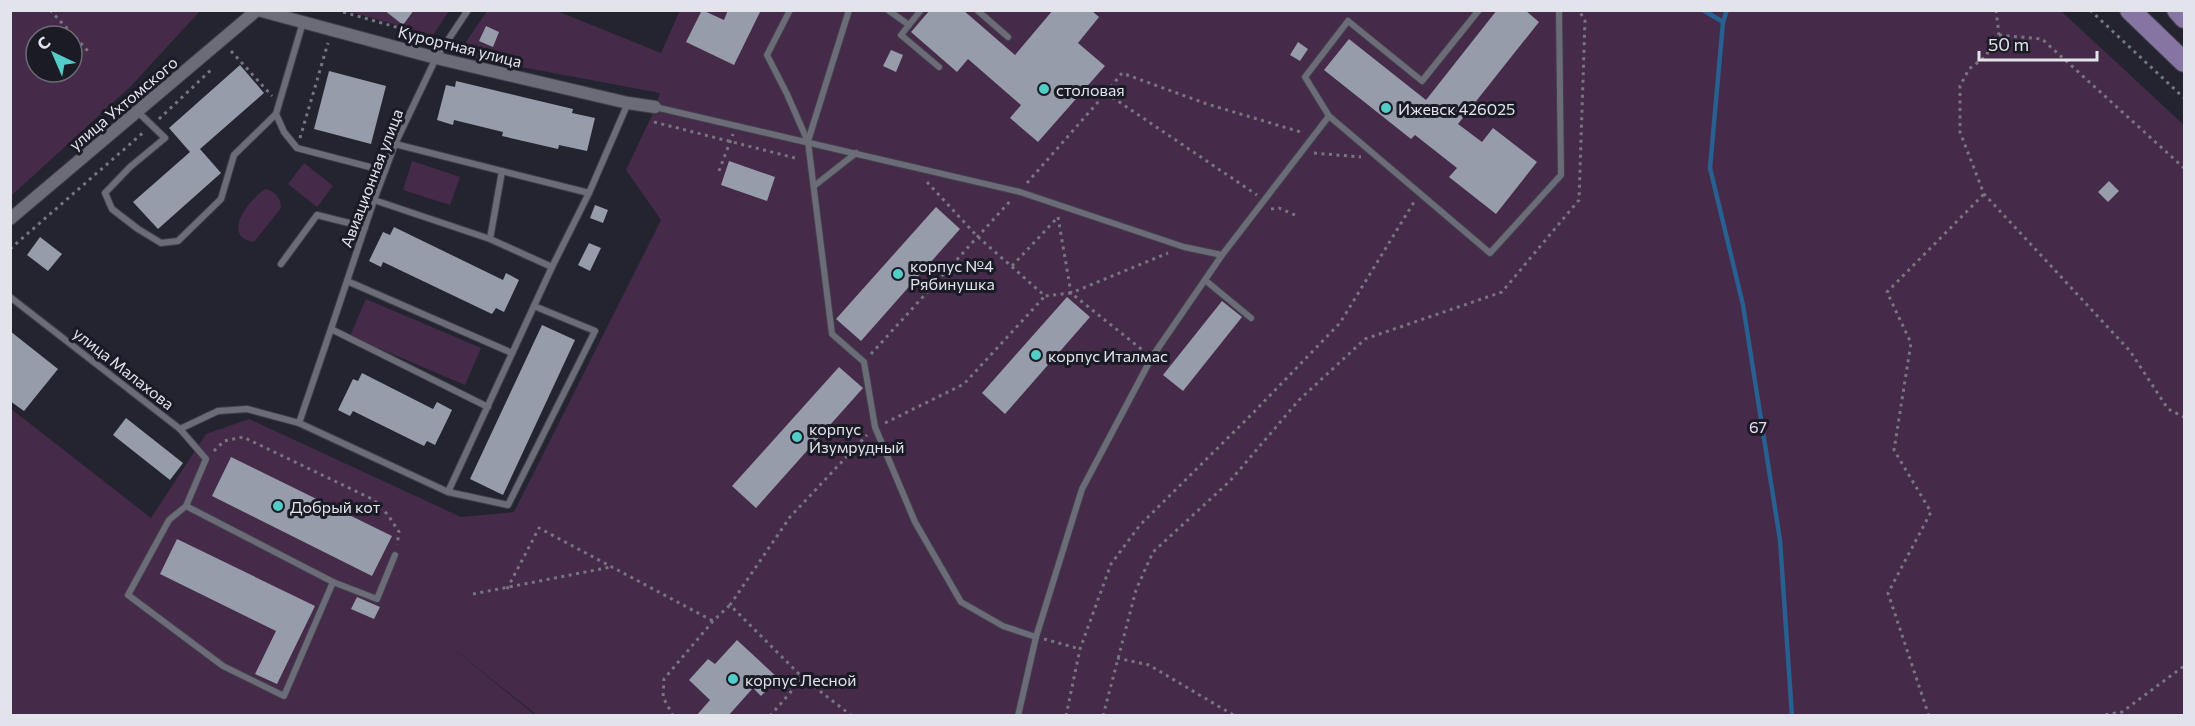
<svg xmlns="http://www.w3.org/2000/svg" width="2195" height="726" viewBox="0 0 2195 726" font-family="Commissioner,sans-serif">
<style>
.green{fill:#452a49;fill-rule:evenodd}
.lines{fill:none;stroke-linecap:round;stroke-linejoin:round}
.stream{stroke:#276091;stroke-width:4.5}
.building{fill:#969caa}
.lane-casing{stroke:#41404a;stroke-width:8}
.street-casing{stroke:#41404a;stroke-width:14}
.primary-casing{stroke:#41404a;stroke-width:22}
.path{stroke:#767680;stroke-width:3;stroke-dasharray:3 4.5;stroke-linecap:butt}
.lane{stroke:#6c6c79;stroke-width:6}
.street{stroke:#6c6c79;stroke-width:12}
.primary{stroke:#8674a2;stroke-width:20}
.poi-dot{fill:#54cdc8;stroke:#1b1b26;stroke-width:2}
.labels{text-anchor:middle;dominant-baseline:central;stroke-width:6;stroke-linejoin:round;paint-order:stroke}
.street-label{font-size:16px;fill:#e3e3eb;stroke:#1b1b26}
.poi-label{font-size:16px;fill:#e3e3eb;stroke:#1b1b26;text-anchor:start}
.park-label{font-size:16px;fill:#f3d7f6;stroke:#1b1b26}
</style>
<rect width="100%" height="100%" fill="#242430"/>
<g class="green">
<path d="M11,10H200V11L131,86L11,196ZM36,36H72V72H36Z"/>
<path d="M680,10L2061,11L2184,125V715L538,716L446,643L535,715H11L10,408L151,518L206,434L249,419L461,517L514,512L661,220L626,170L654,111L660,93L457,55L487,11H557L661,53Z"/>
<path d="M347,11H449L433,35Z"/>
<path d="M412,161L460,177L450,205L403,190Z"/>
<path d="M304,163L333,186L317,207L288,184Z"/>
<path d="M265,189C274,191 281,197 281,208L254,242C220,236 249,200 265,189Z"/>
<path d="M366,299L481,348L465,385L350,336Z"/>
</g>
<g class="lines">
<g class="stream">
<path d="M1703,10L1723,22"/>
<path d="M1727,10L1723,22L1710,168L1743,305L1780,540L1792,716"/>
</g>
</g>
<g class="building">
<path d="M384,10H414L403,25Z"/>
<path d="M702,10L724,20L728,10H761L734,65L686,42Z"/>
<path d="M930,10H963L1015,55L1053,10H1091L1099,17L1078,43L1105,66L1038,142L1010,118L1021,105L968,59L957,72L911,32Z"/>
<path d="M1497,10H1525L1539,22L1458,124L1482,142L1493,128L1537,162L1496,214L1449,177L1457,168L1415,135L1411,139L1324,70L1349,39L1426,100Z"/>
<path d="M486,26L499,32L493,47L479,41Z"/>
<path d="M1298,42L1308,49L1300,61L1290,55Z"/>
<path d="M891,50L903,55L896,72L883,66Z"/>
<path d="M240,65L264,93L200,149L221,173L158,229L133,202L190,152L169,128Z"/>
<path d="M329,71L386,86L371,144L314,129Z"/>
<path d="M456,81L573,109L572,113L595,118L587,151L559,145L558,149L502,136L503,132L454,120L453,125L437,120L446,85L455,87Z"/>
<path d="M729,161L775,177L767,201L721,185Z"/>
<path d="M2109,181L2119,191L2108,202L2098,192Z"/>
<path d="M595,205L608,210L603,223L590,218Z"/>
<path d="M936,207L960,229L861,341L836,319Z"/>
<path d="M394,227L503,280L506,273L519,280L504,312L496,308L492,314L383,262L381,267L369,261L383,232L390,235Z"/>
<path d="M40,237L62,254L48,271L27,255Z"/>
<path d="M589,243L601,248L590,271L578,265Z"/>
<path d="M1067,297L1090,317L1005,414L982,393Z"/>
<path d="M1222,301L1242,317L1183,391L1163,375Z"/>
<path d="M542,325L575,340L503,495L470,479Z"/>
<path d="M10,331L58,369L24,411L10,401Z"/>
<path d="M839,367L863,388L756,508L732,486Z"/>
<path d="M362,373L433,409L437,402L452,410L435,445L427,441L424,446L353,411L350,416L338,410L353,379L358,381Z"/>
<path d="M126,418L183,463L170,480L113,435Z"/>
<path d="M231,457L392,536L372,576L212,496Z"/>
<path d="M177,539L315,606L277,684L255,674L276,631L160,574Z"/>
<path d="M357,597L380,607L374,619L351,609Z"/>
<path d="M737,640L778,678L761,696L753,688L728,716H696L710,700L689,680L708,659L715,664Z"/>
</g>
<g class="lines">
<defs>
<g id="lane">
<path d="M790,10L767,55L787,94L808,142L832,334L864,362L875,427L915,522L961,602L1003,626L1036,637"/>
<path d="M888,10L909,25L901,35L939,67"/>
<path d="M977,10L1008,37"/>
<path d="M303,22L276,114L284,132L297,148L385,171"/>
<path d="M909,25L921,10"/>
<path d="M655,107L1020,192L1184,247L1222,255L1329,116L1490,253L1561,175L1559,10"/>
<path d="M138,112L165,138L130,167L105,193L112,209L138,229L161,243L178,241L221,199L234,155L276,114"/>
<path d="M1329,116L1305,77L1348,21L1422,81L1479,10"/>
<path d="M808,141L849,10"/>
<path d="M395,144L589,193"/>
<path d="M502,171L490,239L552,267"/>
<path d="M814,186L856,153"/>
<path d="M374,200L490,239"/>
<path d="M281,264L317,215L365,227"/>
<path d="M1205,280L1251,318"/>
<path d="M347,281L512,353"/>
<path d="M10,297L180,429L218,411L247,409L299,423"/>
<path d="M331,329L374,200L395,144L436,58L468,10"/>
<path d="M488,407L331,329L299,423L448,492L508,505L595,331L534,306"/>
<path d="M180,429L206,459L186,506L169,520L128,595L223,666L284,696L333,582L186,506"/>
<path d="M448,492L552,267L589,193L628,103"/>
<path d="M333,582L377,599L395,555"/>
<path d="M1018,716L1036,637L1082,489L1152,357L1222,255"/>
</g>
<g id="street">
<path d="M258,10L436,58L628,103L655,107"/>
<path d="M10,219L257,10"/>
</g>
<g id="primary">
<path d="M2130,10L2184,62"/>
<path d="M2177,10L2184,18"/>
</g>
</defs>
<use href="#lane" class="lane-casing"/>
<use href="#street" class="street-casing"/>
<use href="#primary" class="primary-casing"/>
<g class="path">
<path d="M50,10L89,52"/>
<path d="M336,10L438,39"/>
<path d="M1996,10L1999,35L1985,57L1969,69L1960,86V132L1984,194L2130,351L2168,409L2184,417"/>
<path d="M2090,10L2184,98"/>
<path d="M1999,35L2042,39L2184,168"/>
<path d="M231,51L272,96"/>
<path d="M1106,93L1122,73L1207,104L1304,133"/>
<path d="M159,119L213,68"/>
<path d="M654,122L799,159"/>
<path d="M300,138L328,43"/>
<path d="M1314,153L1361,157"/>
<path d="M719,171L733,134"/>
<path d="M927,182L977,236L1045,296L1071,293L1145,352"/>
<path d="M1027,183L1106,93L1257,195"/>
<path d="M1271,209L1279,208L1295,215"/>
<path d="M1058,217L1071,293L1168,253"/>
<path d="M10,249L145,131"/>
<path d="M1012,266L1058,217"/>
<path d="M871,354L1012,199"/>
<path d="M885,423L964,384L1045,296"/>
<path d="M214,451L224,441L243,437L374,500L388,515L399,532L397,545"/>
<path d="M507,589L539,528L713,621"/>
<path d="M473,594L611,567"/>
<path d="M1044,639L1080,649"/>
<path d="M1117,658L1149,665L1235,716"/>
<path d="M673,716L663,697L664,679L713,621L730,605"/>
<path d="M770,716L803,678"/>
<path d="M852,716L803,678L730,605L790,517L867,435"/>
<path d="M1066,716L1080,649L1111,564L1140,525L1251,415L1340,323L1414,202"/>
<path d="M1103,716L1136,590L1153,552L1230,481L1299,400L1365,339L1502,292L1579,200L1585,21L1579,10"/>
<path d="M1929,716L1888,593L1931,512L1894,450L1911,343L1887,292L1984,194"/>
<path d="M2098,716L2122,712L2184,666"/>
</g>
<use href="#lane" class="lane"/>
<use href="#street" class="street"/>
<use href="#primary" class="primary"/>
</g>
<g class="poi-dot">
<circle cx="1044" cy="89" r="6"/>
<circle cx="1386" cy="108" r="6"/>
<circle cx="898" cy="274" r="6"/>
<circle cx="1036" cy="355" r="6"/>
<circle cx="797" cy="437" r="6"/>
<circle cx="278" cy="506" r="6"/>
<circle cx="733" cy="679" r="6"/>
</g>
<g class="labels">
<g class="street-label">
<text transform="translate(460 46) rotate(14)">Курортная улица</text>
<text transform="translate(123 103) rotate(-40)">улица Ухтомского</text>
<text transform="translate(371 178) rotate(-69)">Авиационная улица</text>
<text transform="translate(124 368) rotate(38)">улица Малахова</text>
</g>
<g class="poi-label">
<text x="1056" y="89">столовая</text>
<text x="1398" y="108">Ижевск 426025</text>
<text x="910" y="265">корпус №4<tspan x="910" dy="18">Рябинушка</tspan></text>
<text x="1048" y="355">корпус Италмас</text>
<text x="809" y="428">корпус<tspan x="809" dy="18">Изумрудный</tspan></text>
<text x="290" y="506">Добрый кот</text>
<text x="745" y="679">корпус Лесной</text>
</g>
<g class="park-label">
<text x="1758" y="426">67</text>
</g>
</g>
<rect width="2195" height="726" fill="none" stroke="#e3e3eb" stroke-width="24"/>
<g transform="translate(54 54) rotate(316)"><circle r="28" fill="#1b1b26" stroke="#6b6b75" stroke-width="1.5"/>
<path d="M0-4.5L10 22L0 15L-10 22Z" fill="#54cdc8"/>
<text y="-9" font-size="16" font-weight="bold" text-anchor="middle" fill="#e3e3eb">С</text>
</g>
<path d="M1979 51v9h118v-9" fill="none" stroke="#e3e3eb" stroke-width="3"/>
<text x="1988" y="51" font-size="18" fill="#e3e3eb" stroke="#1b1b26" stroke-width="4.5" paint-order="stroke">50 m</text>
</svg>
